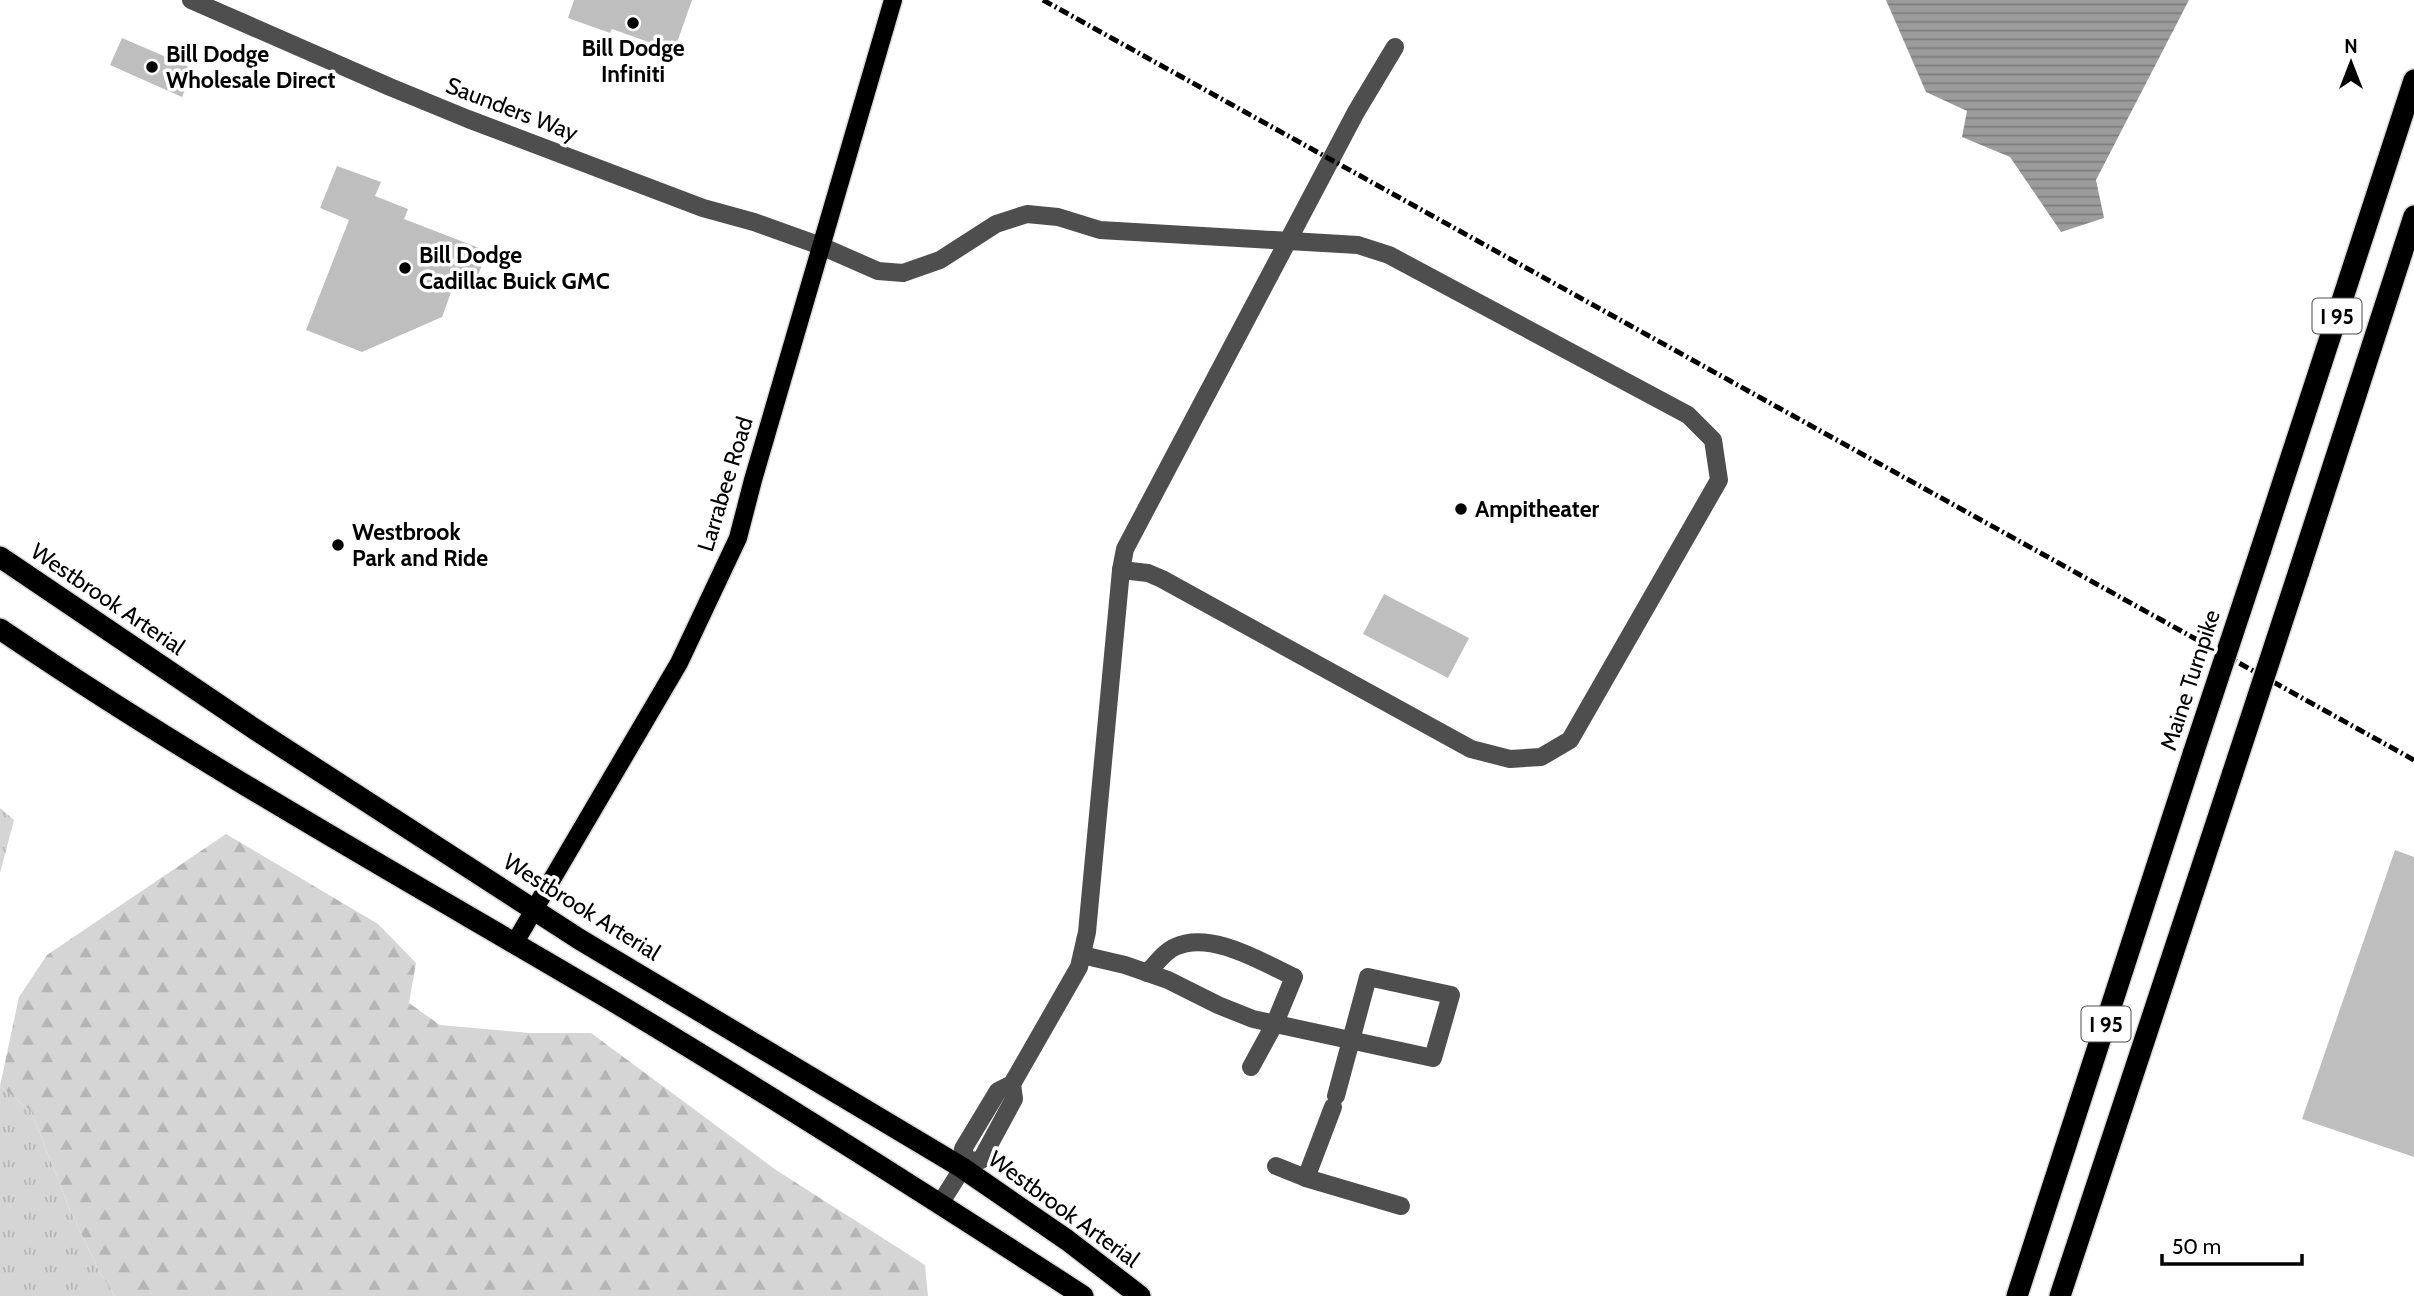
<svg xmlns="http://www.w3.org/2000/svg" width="2414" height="1296" viewBox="0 0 2414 1296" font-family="Cabin,sans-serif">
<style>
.grass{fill:url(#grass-tufts)}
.forest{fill:url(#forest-firs)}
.water{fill:url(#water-rules)}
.building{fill:#bebebe}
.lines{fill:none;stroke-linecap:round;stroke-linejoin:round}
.major-casing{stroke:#dbdbdb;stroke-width:21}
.highway-casing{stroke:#dbdbdb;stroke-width:24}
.minor{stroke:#4e4e4e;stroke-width:18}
.major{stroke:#000;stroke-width:18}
.highway{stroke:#000;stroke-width:21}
.rail{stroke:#000;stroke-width:5;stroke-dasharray:10 3.5 2 3.5;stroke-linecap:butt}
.highway-bridge-casing{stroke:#dbdbdb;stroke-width:24;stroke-linecap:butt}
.highway-bridge{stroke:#000;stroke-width:21}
.poi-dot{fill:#000;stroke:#fff;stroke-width:2.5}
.labels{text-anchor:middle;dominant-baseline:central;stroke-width:7;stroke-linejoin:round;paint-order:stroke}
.shield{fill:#fff;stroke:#4c4c4c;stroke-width:2}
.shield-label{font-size:21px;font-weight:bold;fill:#000}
.poi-label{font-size:23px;font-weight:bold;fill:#000;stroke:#fff;text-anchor:start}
.street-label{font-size:23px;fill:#000;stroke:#fff}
</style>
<defs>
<pattern id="grass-tufts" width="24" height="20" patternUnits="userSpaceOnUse" patternTransform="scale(1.75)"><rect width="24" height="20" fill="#d5d5d5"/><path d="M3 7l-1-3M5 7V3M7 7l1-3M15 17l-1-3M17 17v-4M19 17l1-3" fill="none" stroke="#b5b5b5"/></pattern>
<pattern id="forest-firs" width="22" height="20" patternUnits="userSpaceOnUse" patternTransform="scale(1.75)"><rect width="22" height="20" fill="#d5d5d5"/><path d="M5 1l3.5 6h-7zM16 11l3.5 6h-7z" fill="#b5b5b5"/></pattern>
<pattern id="water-rules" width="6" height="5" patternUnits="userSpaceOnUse" patternTransform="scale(1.75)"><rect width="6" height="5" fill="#9c9c9c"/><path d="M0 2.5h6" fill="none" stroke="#7d7d7d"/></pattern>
</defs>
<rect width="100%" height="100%" fill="#fff"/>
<g class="grass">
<path d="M0,808L14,820L0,873Z"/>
<path d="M0,1086L31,1111L70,1210L100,1273L115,1296H0Z"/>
</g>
<path class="forest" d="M226,834L378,924L416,963L409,1003L440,1025L529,1033H591L776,1170L925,1265L928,1296H115L100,1273L70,1210L31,1111L0,1086L19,997L47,955Z"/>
<path class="water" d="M1886,0H2189L2096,180L2104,218L2061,232L2010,157L1962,137L1967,111L1926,92Z"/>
<g class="building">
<path d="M574,0H692L674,51L612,29L610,33L568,18Z"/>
<path d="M122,38L194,69L182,97L110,65Z"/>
<path d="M337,166L381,182L375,196L408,209L404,219L487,251L472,292L454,284L442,317L362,352L306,330L349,220L320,208Z"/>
<path d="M1384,594L1469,638L1448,678L1363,634Z"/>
<path d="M2395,850L2414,857V1157L2302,1119Z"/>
</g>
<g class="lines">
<defs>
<path id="major" d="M514,944L679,663L738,538L753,480L893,0"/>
<g id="highway">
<path d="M2260,552L2414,80"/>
<path d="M0,557L256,730L579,939L961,1167L1067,1240L1140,1296"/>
<path d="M2298,574L2414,216"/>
<path d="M0,629C194,761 399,875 601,994C764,1091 924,1193 1083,1296"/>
<path d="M2017,1296L2194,751"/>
<path d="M2060,1296L2233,772"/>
</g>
</defs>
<use href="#major" class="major-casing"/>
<use href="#highway" class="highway-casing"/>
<g class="minor">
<path d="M191,0L390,87L468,119L703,208L754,222L821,246L878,271L903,273L940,260L996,224L1027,214L1058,217L1100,230L1358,245L1389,255L1688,415L1713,440L1719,480L1570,740L1541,757L1510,759L1471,749L1162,579L1148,573L1121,570"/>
<path d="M1082,955L1125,965L1168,980L1218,1005L1253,1019L1433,1058L1451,995L1368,977L1336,1096"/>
<path d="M1147,973C1155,965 1165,951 1175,947C1210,930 1262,962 1294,977L1275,1023L1251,1067"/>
<path d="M1333,1107L1306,1178L1401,1206"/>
<path d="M967,1161L963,1149L998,1091L1012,1084L1079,967L1087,932L1121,570L1125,549L1356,112L1395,47"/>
<path d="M1276,1166L1306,1178"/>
<path d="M940,1204L967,1161L981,1160L1014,1099L1012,1084"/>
</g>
<use href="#major" class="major"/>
<use href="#highway" class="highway"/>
<path class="rail" d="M1043,0L2414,760"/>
<defs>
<g id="highway-bridge">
<path d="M2194,751L2260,552"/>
<path d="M2233,772L2298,574"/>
</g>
</defs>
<use href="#highway-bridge" class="highway-bridge-casing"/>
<use href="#highway-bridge" class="highway-bridge"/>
</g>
<g class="poi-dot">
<circle cx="633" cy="23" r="7"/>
<circle cx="152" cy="67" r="7"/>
<circle cx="405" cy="268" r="7"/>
<circle cx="1461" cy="509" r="7"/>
<circle cx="338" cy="545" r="7"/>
</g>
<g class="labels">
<g class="shield">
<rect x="2312.5" y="298.5" width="49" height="35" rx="5"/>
<rect x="2081.5" y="1006.5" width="49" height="35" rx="5"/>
</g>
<g class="shield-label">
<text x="2337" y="316">I 95</text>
<text x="2106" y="1024">I 95</text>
</g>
<g class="poi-label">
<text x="633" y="48" text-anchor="middle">Bill Dodge<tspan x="633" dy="26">Infiniti</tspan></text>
<text x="166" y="54">Bill Dodge<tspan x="166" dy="26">Wholesale Direct</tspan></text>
<text x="419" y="255">Bill Dodge<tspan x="419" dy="26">Cadillac Buick GMC</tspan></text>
<text x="1475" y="509">Ampitheater</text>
<text x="352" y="532">Westbrook<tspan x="352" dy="26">Park and Ride</tspan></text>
</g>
<g class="street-label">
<text transform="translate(512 109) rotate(21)">Saunders Way</text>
<text transform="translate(725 484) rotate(-73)">Larrabee Road</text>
<text transform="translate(108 599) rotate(34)">Westbrook Arterial</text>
<text transform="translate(2190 680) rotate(-72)">Maine Turnpike</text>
<text transform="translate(582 907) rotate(32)">Westbrook Arterial</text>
<text transform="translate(1064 1209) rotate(36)">Westbrook Arterial</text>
</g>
</g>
<g transform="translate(2351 63)" stroke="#ffffff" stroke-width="5" paint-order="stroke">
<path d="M0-5L12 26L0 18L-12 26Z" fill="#000000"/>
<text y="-10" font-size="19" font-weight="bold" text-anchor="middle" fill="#000000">N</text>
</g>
<path d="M2162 1254v10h140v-10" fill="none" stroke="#000000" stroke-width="3.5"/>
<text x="2172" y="1254" font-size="21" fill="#000000" stroke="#ffffff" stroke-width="5" paint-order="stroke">50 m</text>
</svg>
